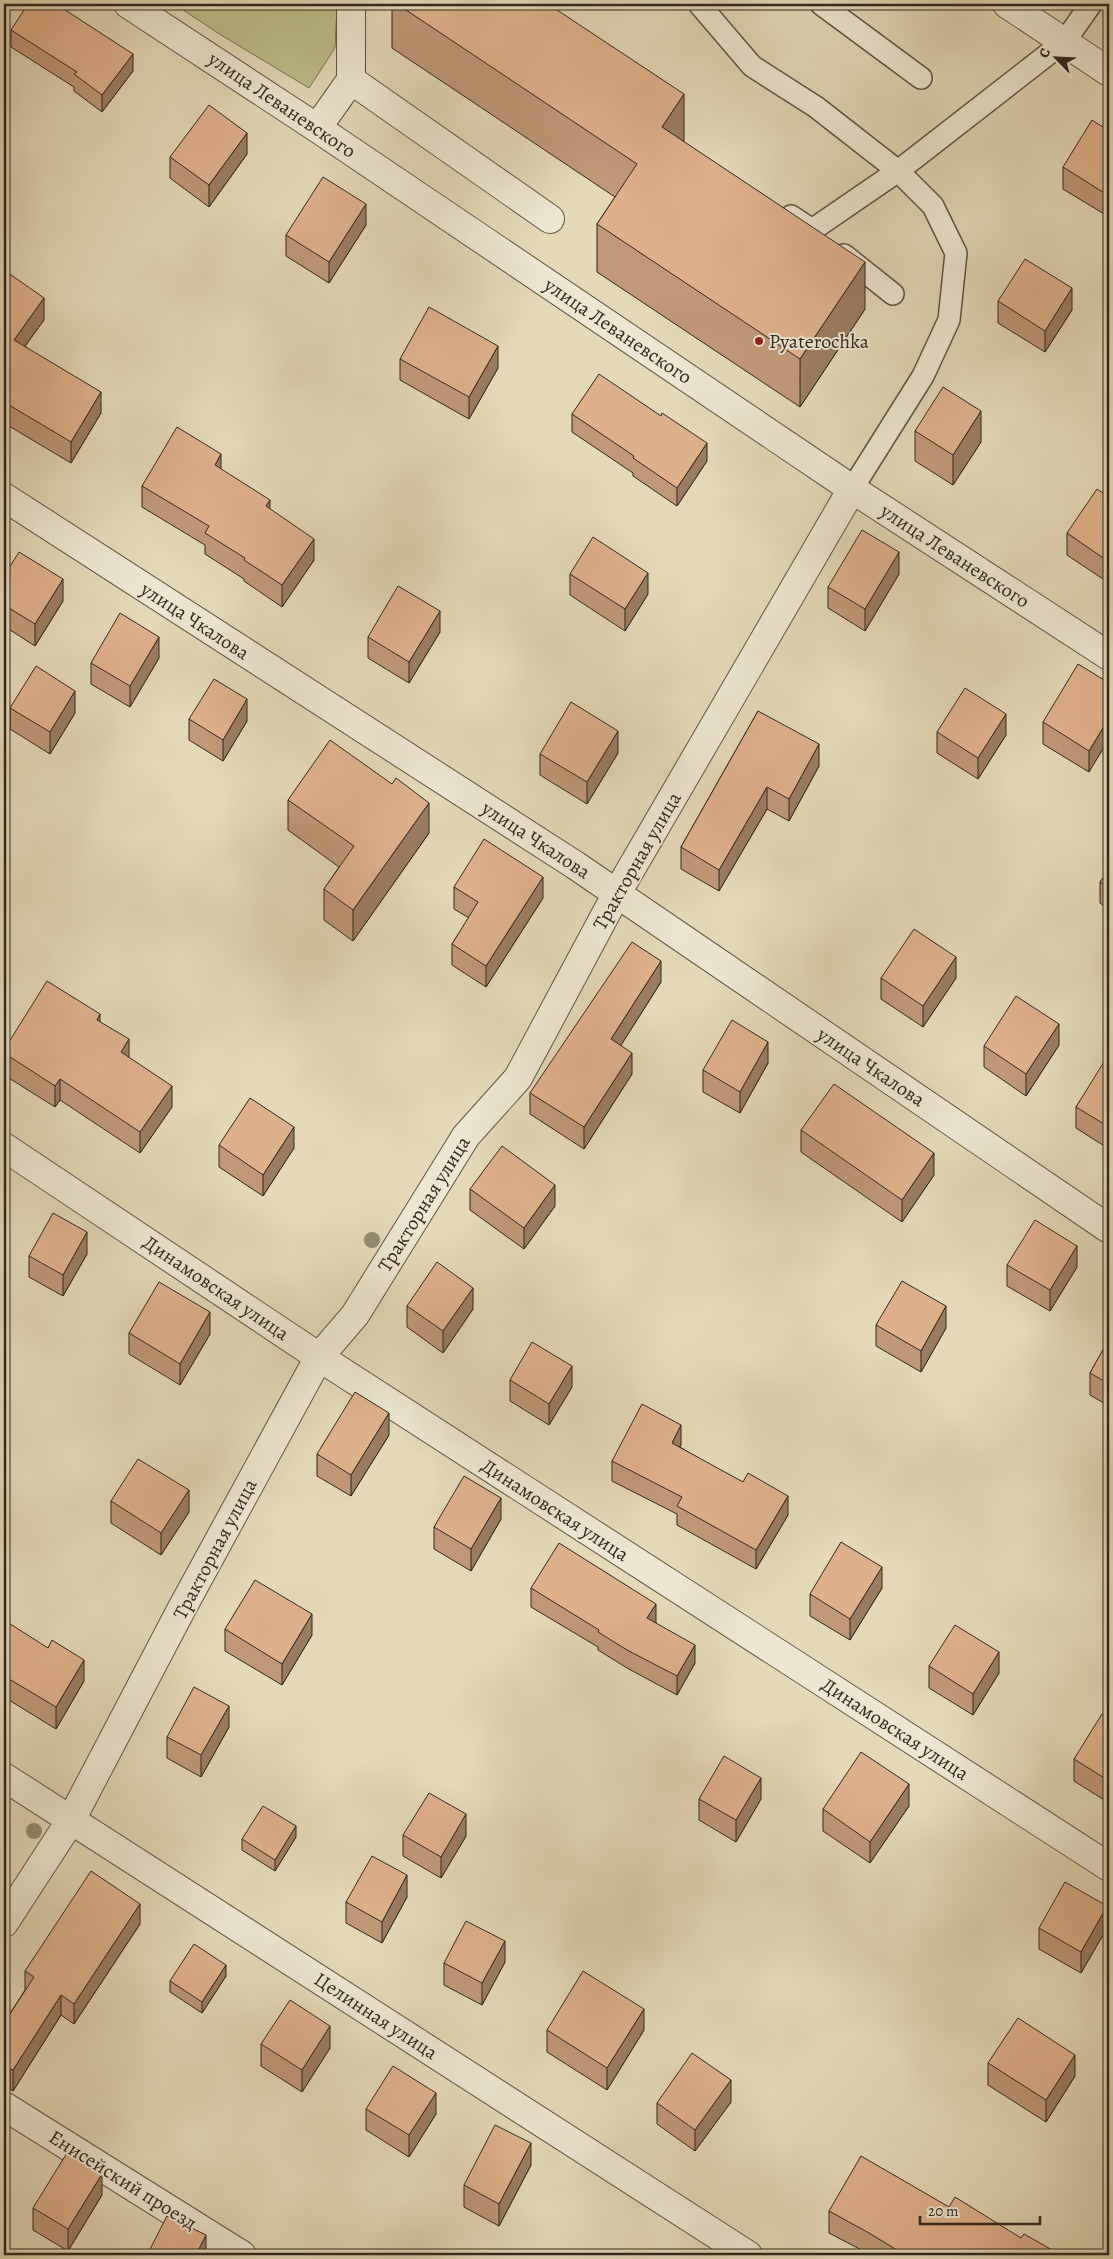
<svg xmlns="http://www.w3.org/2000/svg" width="1113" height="2259" viewBox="0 0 1113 2259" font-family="Alegreya,serif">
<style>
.green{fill:#bcbc88;stroke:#767254}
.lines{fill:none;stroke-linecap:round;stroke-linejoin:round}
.lane-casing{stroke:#5e5445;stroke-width:24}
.street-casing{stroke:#5e5445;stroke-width:30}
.lane{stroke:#ede6d0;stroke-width:21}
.street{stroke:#ede6d0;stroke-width:28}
.tree{fill:#958c71}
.wall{fill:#c09878;stroke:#31281f}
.shaded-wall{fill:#9c7c61;stroke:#31281f}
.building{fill:#dfb18b;stroke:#31281f}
.poi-dot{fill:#8f2418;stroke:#ede6d0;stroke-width:2}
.labels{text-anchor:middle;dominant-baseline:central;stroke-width:4;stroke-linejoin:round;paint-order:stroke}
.street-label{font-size:20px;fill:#31281f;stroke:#ede6d0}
.poi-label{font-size:20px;fill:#31281f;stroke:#ede6d0;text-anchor:start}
</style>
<rect width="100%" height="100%" fill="#e4d8b6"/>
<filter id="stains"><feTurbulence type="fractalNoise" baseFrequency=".004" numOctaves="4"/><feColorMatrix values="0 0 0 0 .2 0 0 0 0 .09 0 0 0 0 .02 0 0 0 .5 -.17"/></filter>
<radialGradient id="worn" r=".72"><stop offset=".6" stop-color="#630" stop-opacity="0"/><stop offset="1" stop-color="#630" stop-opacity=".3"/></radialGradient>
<path class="green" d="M174,4H337L335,48L309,88L221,35Z"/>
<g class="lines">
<defs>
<g id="lane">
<path d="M699,4L752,66L816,107L898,171L933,206L956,253L949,320L923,376L852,489"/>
<path d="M821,4L921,78"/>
<path d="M791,216L812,230L898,171L1065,41L1091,4"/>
<path d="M844,255L893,294"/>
</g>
<g id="street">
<path d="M128,4L317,128L852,489L1109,656"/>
<path d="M1007,4L1109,72"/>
<path d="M351,80L550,219"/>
<path d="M317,128L351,80V4"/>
<path d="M4,497L575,865L1109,1229"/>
<path d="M4,1147L319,1357L1109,1867"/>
<path d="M4,1777L748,2255"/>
<path d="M4,1923L71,1820L181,1610L319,1357L355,1315L466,1136L518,1078L617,893L852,489"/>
<path d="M4,2106L242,2255"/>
</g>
</defs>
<use href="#lane" class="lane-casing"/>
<use href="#street" class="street-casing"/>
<use href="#lane" class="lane"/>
<use href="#street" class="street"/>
</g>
<g class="tree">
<circle cx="372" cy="1240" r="8"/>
<circle cx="34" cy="1831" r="8"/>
</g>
<g class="wall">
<path d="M392,4H548L684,142L865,309L800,407L597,272V224L615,197L392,48Z"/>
<path d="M11,30L133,71L102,112L74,91V87L11,47Z"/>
<path d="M1109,131V217L1063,189V167Z"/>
<path d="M247,154L209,207L170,178V157Z"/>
<path d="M366,225L329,283L286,256V235Z"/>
<path d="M4,270L44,320L25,346L101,413L71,463L4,423Z"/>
<path d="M998,301L1072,310L1045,352L998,323Z"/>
<path d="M400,359L498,368L469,419L400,380Z"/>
<path d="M572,414L707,461L677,506L633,476V473L572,432Z"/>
<path d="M915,431L981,442L953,485L915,461Z"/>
<path d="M221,469L270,509L314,560L282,607L244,581V579L205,554V545L142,507V486Z"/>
<path d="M1109,497V583L1067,555V533Z"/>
<path d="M570,574L648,594L625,631L570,595Z"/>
<path d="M899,574L865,631L828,608V587Z"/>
<path d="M4,576L63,601L35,646L4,626Z"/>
<path d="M440,632L409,683L368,658V637Z"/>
<path d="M159,658L130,707L91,684V663Z"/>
<path d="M1109,683L1089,772L1043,744V722Z"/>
<path d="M10,708L75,713L50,754L10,729Z"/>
<path d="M758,711L819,766L789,821L767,809L719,891L681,869V847Z"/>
<path d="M189,719L247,721L223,761L189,740Z"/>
<path d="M937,732L1006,735L978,779L937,753Z"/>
<path d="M618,753L587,804L540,775V754Z"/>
<path d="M392,784L429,833L353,941L324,920V889L339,867L288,830V800Z"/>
<path d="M1109,870V910L1100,903V882Z"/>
<path d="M454,887L543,898L486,987L452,965V944L469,918L454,909Z"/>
<path d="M881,978H956L923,1027L881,999Z"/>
<path d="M661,982L621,1045L632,1074L584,1149L530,1114V1093Z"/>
<path d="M100,1022L129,1057L172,1107L140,1153L60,1100L55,1107L4,1075V1050Z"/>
<path d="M1059,1045L1026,1096L984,1067V1046Z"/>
<path d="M1109,1058V1149L1076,1128V1107Z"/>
<path d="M768,1063L740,1113L703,1092V1070Z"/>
<path d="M801,1130L934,1175L902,1222L801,1152Z"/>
<path d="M219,1145L294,1148L263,1196L219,1167Z"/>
<path d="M470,1189L555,1206L524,1249L470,1210Z"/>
<path d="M87,1254L63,1296L29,1277V1256Z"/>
<path d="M1007,1265L1077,1267L1050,1311L1007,1286Z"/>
<path d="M407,1306L473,1309L443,1353L407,1327Z"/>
<path d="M876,1325L946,1328L921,1372L876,1346Z"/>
<path d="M129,1333L210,1334L180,1385L129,1354Z"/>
<path d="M1109,1339V1406L1090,1395V1373Z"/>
<path d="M510,1380L572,1387L549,1425L510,1401Z"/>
<path d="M389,1435L351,1496L317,1476V1454Z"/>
<path d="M681,1444L680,1447L788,1515L756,1569L677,1525V1514L612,1481V1461Z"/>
<path d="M111,1501L189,1512L161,1555L111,1523Z"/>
<path d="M501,1519L471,1571L434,1549V1527Z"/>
<path d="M531,1588L656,1622V1623L695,1663L677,1695L627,1668L598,1650V1647L531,1607Z"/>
<path d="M882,1588L850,1640L810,1616V1594Z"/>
<path d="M4,1620L84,1681L56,1729L4,1697Z"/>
<path d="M225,1629L312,1635L282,1685L225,1651Z"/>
<path d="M929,1666L999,1673L973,1715L929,1688Z"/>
<path d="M1109,1719V1803L1074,1781V1759Z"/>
<path d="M229,1727L201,1777L167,1758V1737Z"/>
<path d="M699,1799H761L736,1842L699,1820Z"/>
<path d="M909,1806L870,1863L823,1831V1809Z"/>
<path d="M403,1835L466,1836L441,1878L403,1856Z"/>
<path d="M296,1837L275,1871L242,1850V1839Z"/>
<path d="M407,1897L382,1943L346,1923V1902Z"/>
<path d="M140,1924L74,2024L61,2015L13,2091L10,2089L8,2091L4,2092V2023L25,1990V1971Z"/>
<path d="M1039,1928H1107L1081,1973L1039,1949Z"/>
<path d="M505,1962L482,2005L444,1985V1963Z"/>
<path d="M226,1976L202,2013L170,1992V1981Z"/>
<path d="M547,2030H644L607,2090L547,2052Z"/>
<path d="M261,2044L330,2048L302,2092L261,2066Z"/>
<path d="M988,2063L1075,2076L1046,2122L988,2085Z"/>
<path d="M731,2102L695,2151L657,2124V2103Z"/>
<path d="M366,2109L436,2114L409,2157L366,2130Z"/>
<path d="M531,2165L499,2226L464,2207V2185Z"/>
<path d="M102,2195L68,2251L33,2230V2208Z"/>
<path d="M949,2207L1021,2238L1061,2255H871L829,2233V2211Z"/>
</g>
<g class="shaded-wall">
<path d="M133,54V71L102,112V95Z"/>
<path d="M684,94V142L662,127Z"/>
<path d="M247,133V154L209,207V185Z"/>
<path d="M366,204V225L329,283V262Z"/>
<path d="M865,262V309L800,407V359Z"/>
<path d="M1072,288V310L1045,352V331Z"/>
<path d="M44,298V320L14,361V340Z"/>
<path d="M498,346V368L469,419V397Z"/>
<path d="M101,392V413L71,463V442Z"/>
<path d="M981,411V442L953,485V455Z"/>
<path d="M707,443V461L677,506V488Z"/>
<path d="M221,454V475L215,465Z"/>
<path d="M270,500V521L266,506Z"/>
<path d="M314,539V560L282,607V585Z"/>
<path d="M899,552V574L865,631V609Z"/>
<path d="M648,573V594L625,631V609Z"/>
<path d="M63,579V601L35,646V624Z"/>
<path d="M440,611V632L409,683V662Z"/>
<path d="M159,637V658L130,707V686Z"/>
<path d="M75,691V713L50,754V732Z"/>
<path d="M247,699V721L223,761V740Z"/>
<path d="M1006,714V735L978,779V758Z"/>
<path d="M1109,718V739L1089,772V751Z"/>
<path d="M618,731V753L587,804V782Z"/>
<path d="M819,744V766L789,821V799Z"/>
<path d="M767,787V809L719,891V870Z"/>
<path d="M429,803V833L353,941V910Z"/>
<path d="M543,877V898L486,987V966Z"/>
<path d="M956,957V978L923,1027V1006Z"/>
<path d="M661,961V982L611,1061V1039Z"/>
<path d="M100,1014V1036L97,1020Z"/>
<path d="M1059,1024V1045L1026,1096V1074Z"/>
<path d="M129,1039V1061L121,1052Z"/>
<path d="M768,1042V1063L740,1113V1092Z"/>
<path d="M632,1053V1074L584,1149V1127Z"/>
<path d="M60,1079V1100L55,1107V1086Z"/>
<path d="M172,1086V1107L140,1153V1132Z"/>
<path d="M294,1127V1148L263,1196V1175Z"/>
<path d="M934,1153V1175L902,1222V1200Z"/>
<path d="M555,1185V1206L524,1249V1228Z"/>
<path d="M87,1232V1254L63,1296V1275Z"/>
<path d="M1077,1246V1267L1050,1311V1290Z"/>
<path d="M473,1288V1309L443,1353V1331Z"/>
<path d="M946,1306V1328L921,1372V1351Z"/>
<path d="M210,1312V1334L180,1385V1364Z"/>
<path d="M572,1366V1387L549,1425V1404Z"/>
<path d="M389,1413V1435L351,1496V1475Z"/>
<path d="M681,1425V1444L672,1462V1443Z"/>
<path d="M189,1490V1512L161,1555V1533Z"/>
<path d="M788,1496V1515L756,1569V1550Z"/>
<path d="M501,1498V1519L471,1571V1549Z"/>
<path d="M882,1567V1588L850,1640V1619Z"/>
<path d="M656,1604V1622L647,1637V1618Z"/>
<path d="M312,1614V1635L282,1685V1664Z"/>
<path d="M695,1645V1663L677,1695V1676Z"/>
<path d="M999,1652V1673L973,1715V1694Z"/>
<path d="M84,1660V1681L56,1729V1707Z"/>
<path d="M229,1706V1727L201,1777V1755Z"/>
<path d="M761,1778V1799L736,1842V1820Z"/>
<path d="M909,1784V1806L870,1863V1842Z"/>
<path d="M466,1814V1836L441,1878V1857Z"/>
<path d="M296,1826V1837L275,1871V1860Z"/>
<path d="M407,1875V1897L382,1943V1922Z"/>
<path d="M140,1904V1924L74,2024V2004Z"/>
<path d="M1107,1906V1928L1081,1973V1952Z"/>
<path d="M505,1941V1962L482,2005V1983Z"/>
<path d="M226,1965V1976L202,2013V2002Z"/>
<path d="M61,1995V2015L13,2091V2070Z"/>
<path d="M644,2009V2030L607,2090V2068Z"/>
<path d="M330,2026V2048L302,2092V2070Z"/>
<path d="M1075,2055V2076L1046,2122V2100Z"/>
<path d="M10,2069V2089L8,2091V2071Z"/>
<path d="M731,2080V2102L695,2151V2130Z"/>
<path d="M436,2093V2114L409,2157V2135Z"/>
<path d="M531,2143V2165L499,2226V2204Z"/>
<path d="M102,2174V2195L68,2251V2229Z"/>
<path d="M206,2235V2255H196Z"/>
</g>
<g class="building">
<path d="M28,4H56L133,54L102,95L74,74L77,72L11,30Z"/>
<path d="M397,4H548L684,94L662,127L865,262L800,359L597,224L637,164Z"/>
<path d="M209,105L247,133L209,185L170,157Z"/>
<path d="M1092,120L1109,131V196L1063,167Z"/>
<path d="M323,177L366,204L329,262L286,235Z"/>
<path d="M1025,259L1072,288L1045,331L998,301Z"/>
<path d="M4,270L44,298L14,340L101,392L71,442L4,402Z"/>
<path d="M429,307L498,346L469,397L400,359Z"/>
<path d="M599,374L661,416L662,413L707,443L677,488L633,458L634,456L572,414Z"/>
<path d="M943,387L981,411L953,455L915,431Z"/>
<path d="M177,427L221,454L215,465L270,500L266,506L314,539L282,585L244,560L245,558L205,533L209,526L142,486Z"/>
<path d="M1097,489L1109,497V562L1067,533Z"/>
<path d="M862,530L899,552L865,609L828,587Z"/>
<path d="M593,537L648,573L625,609L570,574Z"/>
<path d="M19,552L63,579L35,624L4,605V576Z"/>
<path d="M398,586L440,611L409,662L368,637Z"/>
<path d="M120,613L159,637L130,686L91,663Z"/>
<path d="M1078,664L1109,683V718L1089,751L1043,722Z"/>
<path d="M36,666L75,691L50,732L10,708Z"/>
<path d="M214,679L247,699L223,740L189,719Z"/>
<path d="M965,688L1006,714L978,758L937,732Z"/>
<path d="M571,702L618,731L587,782L540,754Z"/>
<path d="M758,711L819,744L789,799L767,787L719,870L681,847Z"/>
<path d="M330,740L392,784L396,778L429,803L353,910L324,889L354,846L288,800Z"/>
<path d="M484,839L543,877L486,966L452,944L478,902L454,887Z"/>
<path d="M1109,870V888L1100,882Z"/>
<path d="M914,929L956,957L923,1006L881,978Z"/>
<path d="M632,942L661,961L611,1039L632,1053L584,1127L530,1093Z"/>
<path d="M47,981L100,1014L97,1020L129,1039L121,1052L172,1086L140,1132L60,1079L55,1086L4,1053V1050Z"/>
<path d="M1016,996L1059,1024L1026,1074L984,1046Z"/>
<path d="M732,1020L768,1042L740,1092L703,1070Z"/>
<path d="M1107,1057L1109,1058V1127L1076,1107Z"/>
<path d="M834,1084L934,1153L902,1200L801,1130Z"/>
<path d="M250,1098L294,1127L263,1175L219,1145Z"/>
<path d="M502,1146L555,1185L524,1228L470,1189Z"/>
<path d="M53,1213L87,1232L63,1275L29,1256Z"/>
<path d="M1035,1220L1077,1246L1050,1290L1007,1265Z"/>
<path d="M437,1262L473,1288L443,1331L407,1306Z"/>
<path d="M902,1281L946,1306L921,1351L876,1325Z"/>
<path d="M159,1282L210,1312L180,1364L129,1333Z"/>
<path d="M1109,1339V1384L1090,1373Z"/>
<path d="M532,1342L572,1366L549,1404L510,1380Z"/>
<path d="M355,1392L389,1413L351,1475L317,1454Z"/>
<path d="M642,1404L681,1425L672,1443L743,1482L748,1473L788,1496L756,1550L677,1506L682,1497L612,1461Z"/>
<path d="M138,1459L189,1490L161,1533L111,1501Z"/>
<path d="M464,1476L501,1498L471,1549L434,1527Z"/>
<path d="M841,1542L882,1567L850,1619L810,1594Z"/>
<path d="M559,1543L656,1604L647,1618L695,1645L677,1676L627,1650L598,1632L599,1630L531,1588Z"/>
<path d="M255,1580L312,1614L282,1664L225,1629Z"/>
<path d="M4,1620L48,1648L52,1640L84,1660L56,1707L4,1676Z"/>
<path d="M955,1625L999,1652L973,1694L929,1666Z"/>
<path d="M194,1687L229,1706L201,1755L167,1737Z"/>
<path d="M1102,1714L1109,1719V1781L1074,1759Z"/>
<path d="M861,1752L909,1784L870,1842L823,1809Z"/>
<path d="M724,1756L761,1778L736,1820L699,1799Z"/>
<path d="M429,1793L466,1814L441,1857L403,1835Z"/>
<path d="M263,1806L296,1826L275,1860L242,1839Z"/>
<path d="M372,1856L407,1875L382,1922L346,1902Z"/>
<path d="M91,1871L140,1904L74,2004L61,1995L13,2070L10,2069L8,2071H4V2023L34,1977L25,1971Z"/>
<path d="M1065,1882L1107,1906L1081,1952L1039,1928Z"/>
<path d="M466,1921L505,1941L482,1983L444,1963Z"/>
<path d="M194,1944L226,1965L202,2002L170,1981Z"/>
<path d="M583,1971L644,2009L607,2068L547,2030Z"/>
<path d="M290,2000L330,2026L302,2070L261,2044Z"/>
<path d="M1018,2018L1075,2055L1046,2100L988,2063Z"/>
<path d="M692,2053L731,2080L695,2130L657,2103Z"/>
<path d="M393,2066L436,2093L409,2135L366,2109Z"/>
<path d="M495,2125L531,2143L499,2204L464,2185Z"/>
<path d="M67,2153L102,2174L68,2229L33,2208Z"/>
<path d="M861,2156L949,2207L955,2197L1021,2238L1024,2234L1061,2255H905L869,2233L829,2211Z"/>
<path d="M167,2216L206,2235L196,2255H147Z"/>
</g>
<circle class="poi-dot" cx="759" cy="341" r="5"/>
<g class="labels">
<g class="street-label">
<text transform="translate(282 105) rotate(34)">улица Леваневского</text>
<text transform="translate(618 331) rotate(34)">улица Леваневского</text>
<text transform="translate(955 556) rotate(33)">улица Леваневского</text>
<text transform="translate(195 621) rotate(33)">улица Чкалова</text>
<text transform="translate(536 840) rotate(33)">улица Чкалова</text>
<text transform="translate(637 861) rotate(-60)">Тракторная улица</text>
<text transform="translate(871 1067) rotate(34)">улица Чкалова</text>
<text transform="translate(424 1204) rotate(-58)">Тракторная улица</text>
<text transform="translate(216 1288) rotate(34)">Динамовская улица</text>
<text transform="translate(555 1510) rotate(33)">Динамовская улица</text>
<text transform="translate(215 1549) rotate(-62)">Тракторная улица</text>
<text transform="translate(895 1729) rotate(33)">Динамовская улица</text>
<text transform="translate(376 2016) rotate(33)">Целинная улица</text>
<text transform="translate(123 2180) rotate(32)">Енисейский проезд</text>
</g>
<g class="poi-label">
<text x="769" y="341">Pyaterochka</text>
</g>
</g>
<rect width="1113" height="2259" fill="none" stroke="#e4d8b6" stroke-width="20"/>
<rect x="5" y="5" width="1103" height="2249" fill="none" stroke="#31281f" stroke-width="2.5"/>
<rect x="10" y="10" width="1093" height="2239" fill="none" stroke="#31281f"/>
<g transform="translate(1056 58) rotate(294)" stroke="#ede6d0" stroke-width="4" paint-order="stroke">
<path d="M0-4L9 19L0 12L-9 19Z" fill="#31281f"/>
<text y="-8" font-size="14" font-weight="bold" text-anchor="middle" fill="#31281f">С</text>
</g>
<path d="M920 2216v8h120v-8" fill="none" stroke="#31281f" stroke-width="2.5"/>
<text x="928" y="2216" font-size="15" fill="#31281f" stroke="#ede6d0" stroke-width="4" paint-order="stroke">20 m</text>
<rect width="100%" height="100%" filter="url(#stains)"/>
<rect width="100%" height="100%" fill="url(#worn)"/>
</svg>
